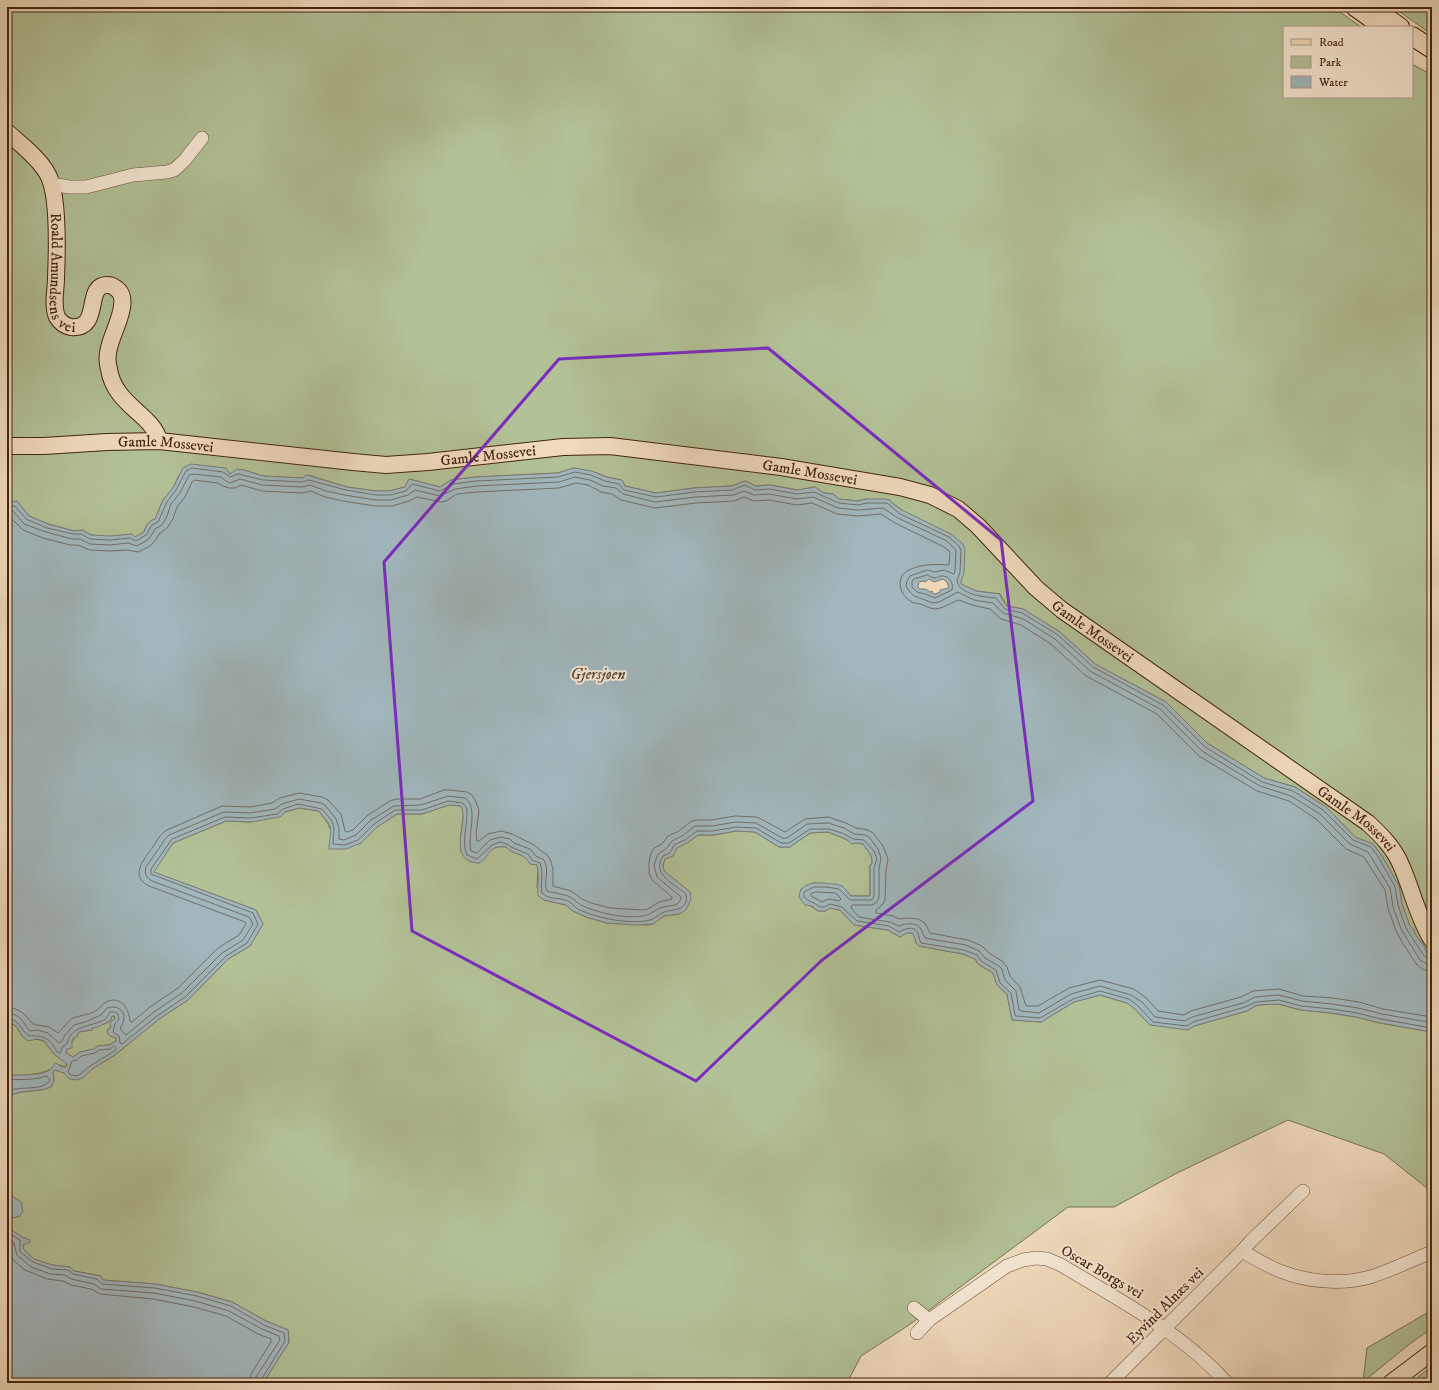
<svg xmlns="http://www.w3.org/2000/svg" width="1439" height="1390" viewBox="0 0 1439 1390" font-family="'IM FELL DW Pica',serif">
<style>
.green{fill:#b2c196;stroke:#7c7253}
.water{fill:#a1b7bd;stroke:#7c7c78;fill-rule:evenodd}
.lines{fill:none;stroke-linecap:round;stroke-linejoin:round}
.shore{stroke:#736e66;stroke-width:1}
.minor-casing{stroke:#70523b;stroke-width:14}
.major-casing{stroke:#452410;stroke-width:18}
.highway-casing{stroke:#452410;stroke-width:20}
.minor{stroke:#f5e7d3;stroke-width:13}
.major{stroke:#efdabc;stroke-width:16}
.highway{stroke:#efdabc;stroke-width:18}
.marked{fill:none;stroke:#7b2cbf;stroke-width:3;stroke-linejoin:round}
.labels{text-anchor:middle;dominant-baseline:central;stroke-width:4;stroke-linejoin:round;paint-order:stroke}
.street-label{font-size:15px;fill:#452410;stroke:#f5e7d3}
.water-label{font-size:16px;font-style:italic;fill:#5c493b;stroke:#f5e7d3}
</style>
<rect width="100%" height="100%" fill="#efdabc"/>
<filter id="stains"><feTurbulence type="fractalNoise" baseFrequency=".005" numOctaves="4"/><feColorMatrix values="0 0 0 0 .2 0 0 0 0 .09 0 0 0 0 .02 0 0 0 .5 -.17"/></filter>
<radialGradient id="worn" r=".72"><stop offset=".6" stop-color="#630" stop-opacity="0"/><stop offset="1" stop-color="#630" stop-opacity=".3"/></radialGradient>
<g class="green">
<path d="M7,7H1333L1361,27H1284V97H1412V64L1432,75V957L1427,953L1424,946L1415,934L1414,930L1410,926L1402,904L1399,886L1382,856L1373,844L1355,837L1326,807L1295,787L1264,778L1207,743L1166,702L1095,664L1060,632L1023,609L1007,606L1000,594L976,591L961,584L902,510L892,503L866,499L858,501L839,499L833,494L824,493L815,487L798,490L770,485L755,486L745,481L732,486L694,488L656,493L625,486L622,480L606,477L600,474L574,468L558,473L476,477L451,480L440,487L409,479L405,487L389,491H376L347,487L308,475L302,478L263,476L244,470L230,474L179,475L173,488L163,500L155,520L146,526L144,532L135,537L132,534L110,537L91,535L82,530L74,531L48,524L29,516L17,501L9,502L7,500Z"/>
<path d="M1393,7H1432V34L1427,31Z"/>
<path d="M449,805L461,806L464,810L461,835V852L482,861C489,851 493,845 506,847C513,856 523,851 530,863L537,865L538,870L537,887L544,900L566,905L573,911L586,917L607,923L647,925L653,924L664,916L679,914L690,892L664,871L663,865L665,859L673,856L676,848L687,843L698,835H713L736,831L755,832L779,847H790L810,833L828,832L841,837L849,841L863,844C867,851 873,854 872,864L870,865V896H851L842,886L814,883L801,889V900L818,911H825L830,908L840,910L854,925L888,930L900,937L906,933H914L916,943L919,946L963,954L975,959L978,964L993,973L997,985L1007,994L1012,1020L1041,1022L1074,1002L1100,995L1127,1003L1135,1009L1150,1025L1194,1026L1247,1011L1257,1005L1278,1004L1301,1010L1331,1013L1356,1017L1380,1023L1426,1031L1432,1035V1192L1384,1154L1288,1120L1177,1173L1114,1207H1068L909,1325L861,1356L847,1383H263L289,1342L288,1330L266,1321L232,1302L197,1292L155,1284L102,1280L101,1276L74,1271L70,1267L52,1265L34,1259L24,1250L23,1245L30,1240L22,1237L8,1228L9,1219L20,1216L12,1195L7,1193V1097C20,1089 37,1093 51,1087L54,1080L53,1071L55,1070L64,1073L84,1077L92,1069L115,1055L159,1019L188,1000L228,959L250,946L263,924L256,910L153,872L173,843L226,821L251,822L299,808L319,811C323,818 328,822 330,829L361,843L377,827L397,814H422Z"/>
<path d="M112,1016H114C115,1020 111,1027 107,1030L108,1034L110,1036L116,1038V1041L109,1045L98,1046L94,1049L80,1052L73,1057L66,1053L67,1049L79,1032L92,1030V1028L107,1023Z"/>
<path d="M7,1021L16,1026L22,1036L44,1041L54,1054L66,1062V1067L60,1065C42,1075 27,1076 7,1075Z"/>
<path d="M1432,1310V1328L1407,1346L1363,1382L1367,1348Z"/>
<path d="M1432,1366V1383H1417L1419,1376Z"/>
</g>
<g class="water">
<path d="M191,464L226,468L230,474L237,469L244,470L263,476L302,478L307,475L347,487L376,491H389L405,487L409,479L440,487L451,480L476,477L558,473L574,468L592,471L606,477L622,480L625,486L656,493L694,488L732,486L745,481L756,486L770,485L797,490L815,487L824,493L833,494L839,499L858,501L866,499H885L890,500L892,503L902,510L951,534L963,544L965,549L964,573L961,581V584L976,591L1000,594L1002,599L1007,606L1023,609L1060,632L1095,664L1166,702L1207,743L1264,778L1295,787L1326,807L1355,837L1373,844L1382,856L1399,886L1402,904L1410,926L1414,930L1415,934L1424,946L1427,953L1432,957V1035L1426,1031L1380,1023L1356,1017L1331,1013L1301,1010L1278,1004L1257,1005L1247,1011L1194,1026L1188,1030L1150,1025L1135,1009L1127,1003L1100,995L1074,1002L1041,1022L1012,1020L1007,994L997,985L993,973L978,964L975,959L963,954L919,946L916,943L913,933H906L900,937L888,930L854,925L840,910L830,908L825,911H818L812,906L805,905L799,897C800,881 819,882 830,884C834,884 839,884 842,886C846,889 848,893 851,896H870V865L872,864C873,854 867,851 863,844L856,843L852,844L846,839L828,832L810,833L790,847H779L755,832L736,831L713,835H698L687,843L677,848L673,856L665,859L663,865L664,871L690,892L691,899L686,910L679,914L664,916L653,924L635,925L607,923L586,917L573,911L566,905L544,900L538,896C537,886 540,875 537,865L530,864C523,851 513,856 506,847C486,844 489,861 478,863C475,863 472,862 469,861C450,851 469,820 461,806L449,805L422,814H397L377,827L361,843L346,849H329C329,841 333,828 328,822C325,818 322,816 319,811L299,808L285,812L280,817L251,822L226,821L173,843L154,872L256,910L263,924L250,946L228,959L188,1000L159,1019L115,1055L92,1069L84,1077L78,1080L69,1079L64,1073L55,1070L53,1072L54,1080L51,1087C36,1093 20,1089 7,1097V1075C18,1075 41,1076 50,1070C52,1069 53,1065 56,1063L62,1067H66L67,1064L54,1054L44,1041L37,1039L28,1041L22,1036L16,1026L7,1021V500L9,502L17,501L29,516L48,524L74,531L82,530L91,535L110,536L132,534L135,537L144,532C146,526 148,521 155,519L163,500L173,488L183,468ZM929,579L934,582L943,579L947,582L949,588L940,590V592L935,594L932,593V591L930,592L926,589H919L918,586L919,582L923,581L925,582ZM112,1016H114L115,1019L110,1022L111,1028L107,1030L108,1034L110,1036L116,1038V1041L109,1045L98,1046L94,1049L80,1052L73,1057L66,1053L67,1049L72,1048V1040L77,1036L79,1032L92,1030V1028L98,1027L111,1020Z"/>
<path d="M7,1193L21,1202L23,1211L20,1216L9,1219L8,1228L22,1237L30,1240V1242L23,1245L24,1250L34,1259L52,1265L70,1267L74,1271L101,1276L103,1280L155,1284L197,1292L232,1302L266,1321L288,1330L289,1342L263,1383H7Z"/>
</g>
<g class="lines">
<g class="shore">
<path d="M7,506H15L26,519L47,528L73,534H81L90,539L110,540L130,538L136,541L146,535L152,525L158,522L167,502L176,490L186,471L192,468L223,472L230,477L238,474L263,480L302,482L309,480L346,490L376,495H390L406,491L412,484L440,491L453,484L476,481L558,477L575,472L591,475L605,481L619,484L624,490L656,497L694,492L732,490L745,485L755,490L770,489L797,494L814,492L839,503L858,505L867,503H887L900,514L949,537L959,546L961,550L960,572L957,581C960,595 985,597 996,598L1005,609L1022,613L1027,616L1058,635L1093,667L1163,705L1205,747L1262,782L1293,791L1323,810L1353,840L1371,847L1379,858L1395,887L1398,905L1406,928L1424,956L1429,959L1432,960"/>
<path d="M7,511H13L24,524L46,532L72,539H80L90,544L110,545L128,543L137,546L149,539L155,529L162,525L167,516L171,504L180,493L189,475L193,474L221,477L226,481L230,483L240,479L262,485L302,487L310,485L326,491L345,495L375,500H391L408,495L415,490L440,496L455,489L477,486L559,482L575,477L590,480L603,486L616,488L623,494L655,502L695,497L733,495L744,491L754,495L769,494L797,499L813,497L838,508L858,510L883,508L898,518L947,541L956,550L955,571L954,574L944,570L935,572L927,570L910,576L907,581L906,586L909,591L914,596L933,603L939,602L958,592L974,600L993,603L1003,613L1020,618L1025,620L1055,639L1090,671L1160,709L1202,751L1260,786L1291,796L1320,814L1350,844L1368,852L1390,888L1393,907L1401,929L1407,939L1420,960L1427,964L1432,965"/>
<path d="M7,517L11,518L23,530L43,538L70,545H78L90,550L110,551L127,550L138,552L150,546L155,541L159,534L167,528L173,519L177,507L185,497L192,482L194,480L218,483L223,486L229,488H235L241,485L262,491L302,493L311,491L325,497L343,501L375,506H392L409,501L417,497L441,502L446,501L457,494L477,492L559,488L576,483L588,485L601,492L612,494L621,500L655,508L696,503L734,501L744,497L754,501L769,500L797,505L812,503L837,514L858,516L881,514L895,523L944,547L950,552L949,565C936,564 921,564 909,570C894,577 900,596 912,602C915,604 918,603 921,604C926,606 930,609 936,609C944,608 952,602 959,600L972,605L990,609L1001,619L1021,625L1051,644L1086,676L1157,714L1199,756L1257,791L1289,801L1316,819L1346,849L1364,857L1385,890L1388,908L1396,931L1402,942L1417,965L1424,970L1432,971"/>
<path d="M928,575C930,576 932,578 935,578C937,578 939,576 941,576C949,575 954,583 952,590L935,598L925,594L917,592L912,587V581L914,579Z"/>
<path d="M816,892L836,893L841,899L839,901L829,899L822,902L811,896V894Z"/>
<path d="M7,1007C19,1008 26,1015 33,1024L49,1027L58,1033C63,1029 67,1021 73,1018C81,1015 90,1015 97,1010C100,1008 102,1004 106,1002C120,995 129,1008 130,1021L132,1022L150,1007L178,988L218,948L239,935L246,924L245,922L149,886C129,876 144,859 153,847C157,841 160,834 167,830L222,806L250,807L272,803L280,798L299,793L322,797L328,800L341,814L345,831L347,832L353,830L368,815L390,801L396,799H420L444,790H450L467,792L472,795L475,800L479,810L476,835L477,841H479L488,834L501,831L512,834L534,845L540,850L546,854L550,859L553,869V886L571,891L582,899L591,903L610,908L643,910L648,909L659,902L672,899V897L652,880L649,873V862L651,853L654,848L662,844L668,836L679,831L690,822L696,820H711L735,816L756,817L761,819L785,832L805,819L828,817L846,823L856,828L868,830L873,833L883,846L888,859L886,871L885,900L882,905L876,910V913L893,916L899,919L907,918L918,919L925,923L930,933L968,940L982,946L989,953L1002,961L1007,967L1010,976L1020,987L1026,1006H1038L1069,988L1100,980L1134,989L1146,998L1158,1011L1184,1015L1191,1011L1241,997L1253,991L1279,989L1303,996L1333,998L1359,1002L1383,1009L1432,1017"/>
<path d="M7,1013C21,1014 22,1022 30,1031L37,1030L48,1033L59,1043L62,1041L65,1035L74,1025L85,1022L101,1015L107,1008C116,1005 125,1009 124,1019C123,1023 121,1026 120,1029L126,1035L154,1012L182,993L222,953L243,940L253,924L249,917L152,881C146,878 144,873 146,867L166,838L169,835L224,812L251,813L275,809L282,804L299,799L321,803L325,805L336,819L339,828V839L344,840L356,835L371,820L394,806L421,805L448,796L465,798C479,808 467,835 471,851L477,853L490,840L501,837L510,839L514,843L530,849L536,856L544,860C550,871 543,881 547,891C554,893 562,894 568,896C573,898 576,902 581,905C597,913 625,919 643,916C651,915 655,909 663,907C671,905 680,907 681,897L657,877L654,865L658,854L666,849L672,841L682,836L695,826H712L736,822L756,823L782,838H787L807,824L828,823L844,828L854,834L865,835L869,837L878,849L881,858L879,869V898L876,903L872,905H852L851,908L859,917L890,922L899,926C905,923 917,922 921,929C923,932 923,935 925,938L966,945L979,951L985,958L999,966L1002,969L1005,980L1016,991L1019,1010L1021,1011L1039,1013L1071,994L1100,986L1131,995L1142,1002L1155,1017L1185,1021L1192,1017L1243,1003L1255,997L1279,995L1302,1001L1332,1004L1358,1008L1382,1014L1428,1022L1432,1024"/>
<path d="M7,1018C21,1020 20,1030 29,1036C43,1035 50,1038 57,1052L60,1053L63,1046L67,1044C71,1025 90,1027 104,1020C107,1018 108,1015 110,1012H115L118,1014L119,1019L115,1024L113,1032L119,1036L120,1043L122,1044L157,1016L185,997L226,956L247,943L258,924L253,913L151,874V869L172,839L225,817L251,818L277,814L283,809L298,804L322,809L332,821L334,828L333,844L345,845L358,840L374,824L395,810H422L448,801L463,803L467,809C468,822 461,843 467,855L477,859L492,845L500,842L507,844L511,847L528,854L532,860L540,863C544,873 540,883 542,893C548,900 560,897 568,901C572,903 574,907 578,909C596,918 630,925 650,920C655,919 659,914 664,912C674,909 689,911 686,894C674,884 651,874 663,856L670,853L674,845L685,840L697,831H713L736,827L756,828L781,843H789L810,829H829L842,833L853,839L864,840L874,851L877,859L874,868V895L873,899L870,900H850L839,889L826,887H814L804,892V897L809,901L814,903L820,907H824L830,904L842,907L857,921L889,926L899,932C904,929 914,925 918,933C919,937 919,939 921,943L964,950L977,955L981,961L996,970L1000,983L1011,993L1015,1015L1016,1016L1040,1018L1073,999L1100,991L1129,999L1138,1006L1153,1022L1187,1026L1193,1022L1245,1007L1256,1002L1279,1000L1301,1006L1332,1009L1357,1013L1381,1019L1426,1027L1432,1030"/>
<path d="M114,1046L116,1048V1050L90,1066L78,1076L71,1075L68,1072L72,1061L77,1060L81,1056L95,1053L99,1050L110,1049Z"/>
<path d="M7,1079C20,1080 35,1080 47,1076L50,1080C45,1090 26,1087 16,1089C13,1089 10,1091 7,1093"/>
<path d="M7,1232L20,1240V1252L33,1262L52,1269L68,1270L73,1274L97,1279L102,1284L155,1288L197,1296L231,1306L264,1325L284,1333L285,1341L261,1380L260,1383"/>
<path d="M7,1238L14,1243L17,1255L31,1267L50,1274L65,1275L71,1279L94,1284L101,1289L154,1293L195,1301L229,1311L262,1329L279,1336L280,1340L256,1377L255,1383"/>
<path d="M7,1245L12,1259L25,1270L47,1279L63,1281L71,1285L91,1289L100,1294L153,1299L194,1307L226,1316L258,1334L271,1339V1342L251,1374L249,1383"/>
</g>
<defs>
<g id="minor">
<path d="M52,184L69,187H86L133,175L167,172L174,170L184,161L202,138"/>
<path d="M1242,1251C1254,1258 1267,1266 1280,1271C1307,1282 1342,1285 1370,1277C1389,1271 1408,1262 1427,1254"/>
<path d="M914,1308L929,1320"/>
<path d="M917,1333L929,1320L1007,1266L1023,1260L1036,1258L1047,1259L1061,1265C1119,1300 1181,1332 1227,1383"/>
<path d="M1110,1383L1242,1251L1251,1241L1303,1191"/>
</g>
<g id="major">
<path id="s1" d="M7,132C20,144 38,157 47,173C59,192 57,254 56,278C56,290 52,305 57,317C60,322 65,326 71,327C103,330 83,284 108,285C112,285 116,288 119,291C130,303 112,333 109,348C107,355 107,362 109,369C114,405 154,415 159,441"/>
<path id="s2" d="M7,446H44L107,442L159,441L353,462L386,465L428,462L563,447L610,446L781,467L900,487L930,495L958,509L978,526L1036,588L1062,610L1368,823C1381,835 1394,848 1401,865C1412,889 1417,916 1432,940"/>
<path d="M1391,1383L1432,1352"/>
</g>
<g id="highway">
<path d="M1355,7L1379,24"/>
<path d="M1371,7L1400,27"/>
<path d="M1412,36L1432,49"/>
</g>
</defs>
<use href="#minor" class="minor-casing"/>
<use href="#major" class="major-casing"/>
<use href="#highway" class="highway-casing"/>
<use href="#minor" class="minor"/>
<use href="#major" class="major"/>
<use href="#highway" class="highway"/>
</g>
<path class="marked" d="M768,348L1001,540L1033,801L821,961L696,1081L412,931L384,562L559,359Z"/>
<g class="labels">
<g class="street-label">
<text stroke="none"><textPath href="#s1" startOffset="162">Roald Amundsens vei</textPath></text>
<text stroke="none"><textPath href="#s2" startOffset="159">Gamle Mossevei</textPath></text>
<text stroke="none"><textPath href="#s2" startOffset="483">Gamle Mossevei</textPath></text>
<text stroke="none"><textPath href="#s2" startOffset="807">Gamle Mossevei</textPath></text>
<text stroke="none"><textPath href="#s2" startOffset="1143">Gamle Mossevei</textPath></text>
<text stroke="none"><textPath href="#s2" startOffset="1467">Gamle Mossevei</textPath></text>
<text transform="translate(1102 1272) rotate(30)">Oscar Borgs vei</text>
<text transform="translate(1165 1306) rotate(-45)">Eyvind Alnæs vei</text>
</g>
<g class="water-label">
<text x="598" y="674">Gjersjøen</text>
</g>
</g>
<rect width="1439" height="1390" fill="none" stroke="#efdabc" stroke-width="24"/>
<rect x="8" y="8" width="1423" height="1374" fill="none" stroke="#452410" stroke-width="2"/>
<rect x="12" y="12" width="1415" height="1366" fill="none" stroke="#452410"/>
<rect x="1283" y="26" width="130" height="72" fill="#f5e7d3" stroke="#af9985"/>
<rect x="1291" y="39" width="20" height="6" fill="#efdabc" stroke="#af9985"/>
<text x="1319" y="46" font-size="12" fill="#452410">Road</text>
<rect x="1291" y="56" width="20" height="12" fill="#b2c196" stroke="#af9985"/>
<text x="1319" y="66" font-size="12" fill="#452410">Park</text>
<rect x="1291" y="76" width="20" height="12" fill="#a1b7bd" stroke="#af9985"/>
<text x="1319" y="86" font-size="12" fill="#452410">Water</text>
<rect width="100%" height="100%" filter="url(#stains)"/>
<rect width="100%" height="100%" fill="url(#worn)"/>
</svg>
